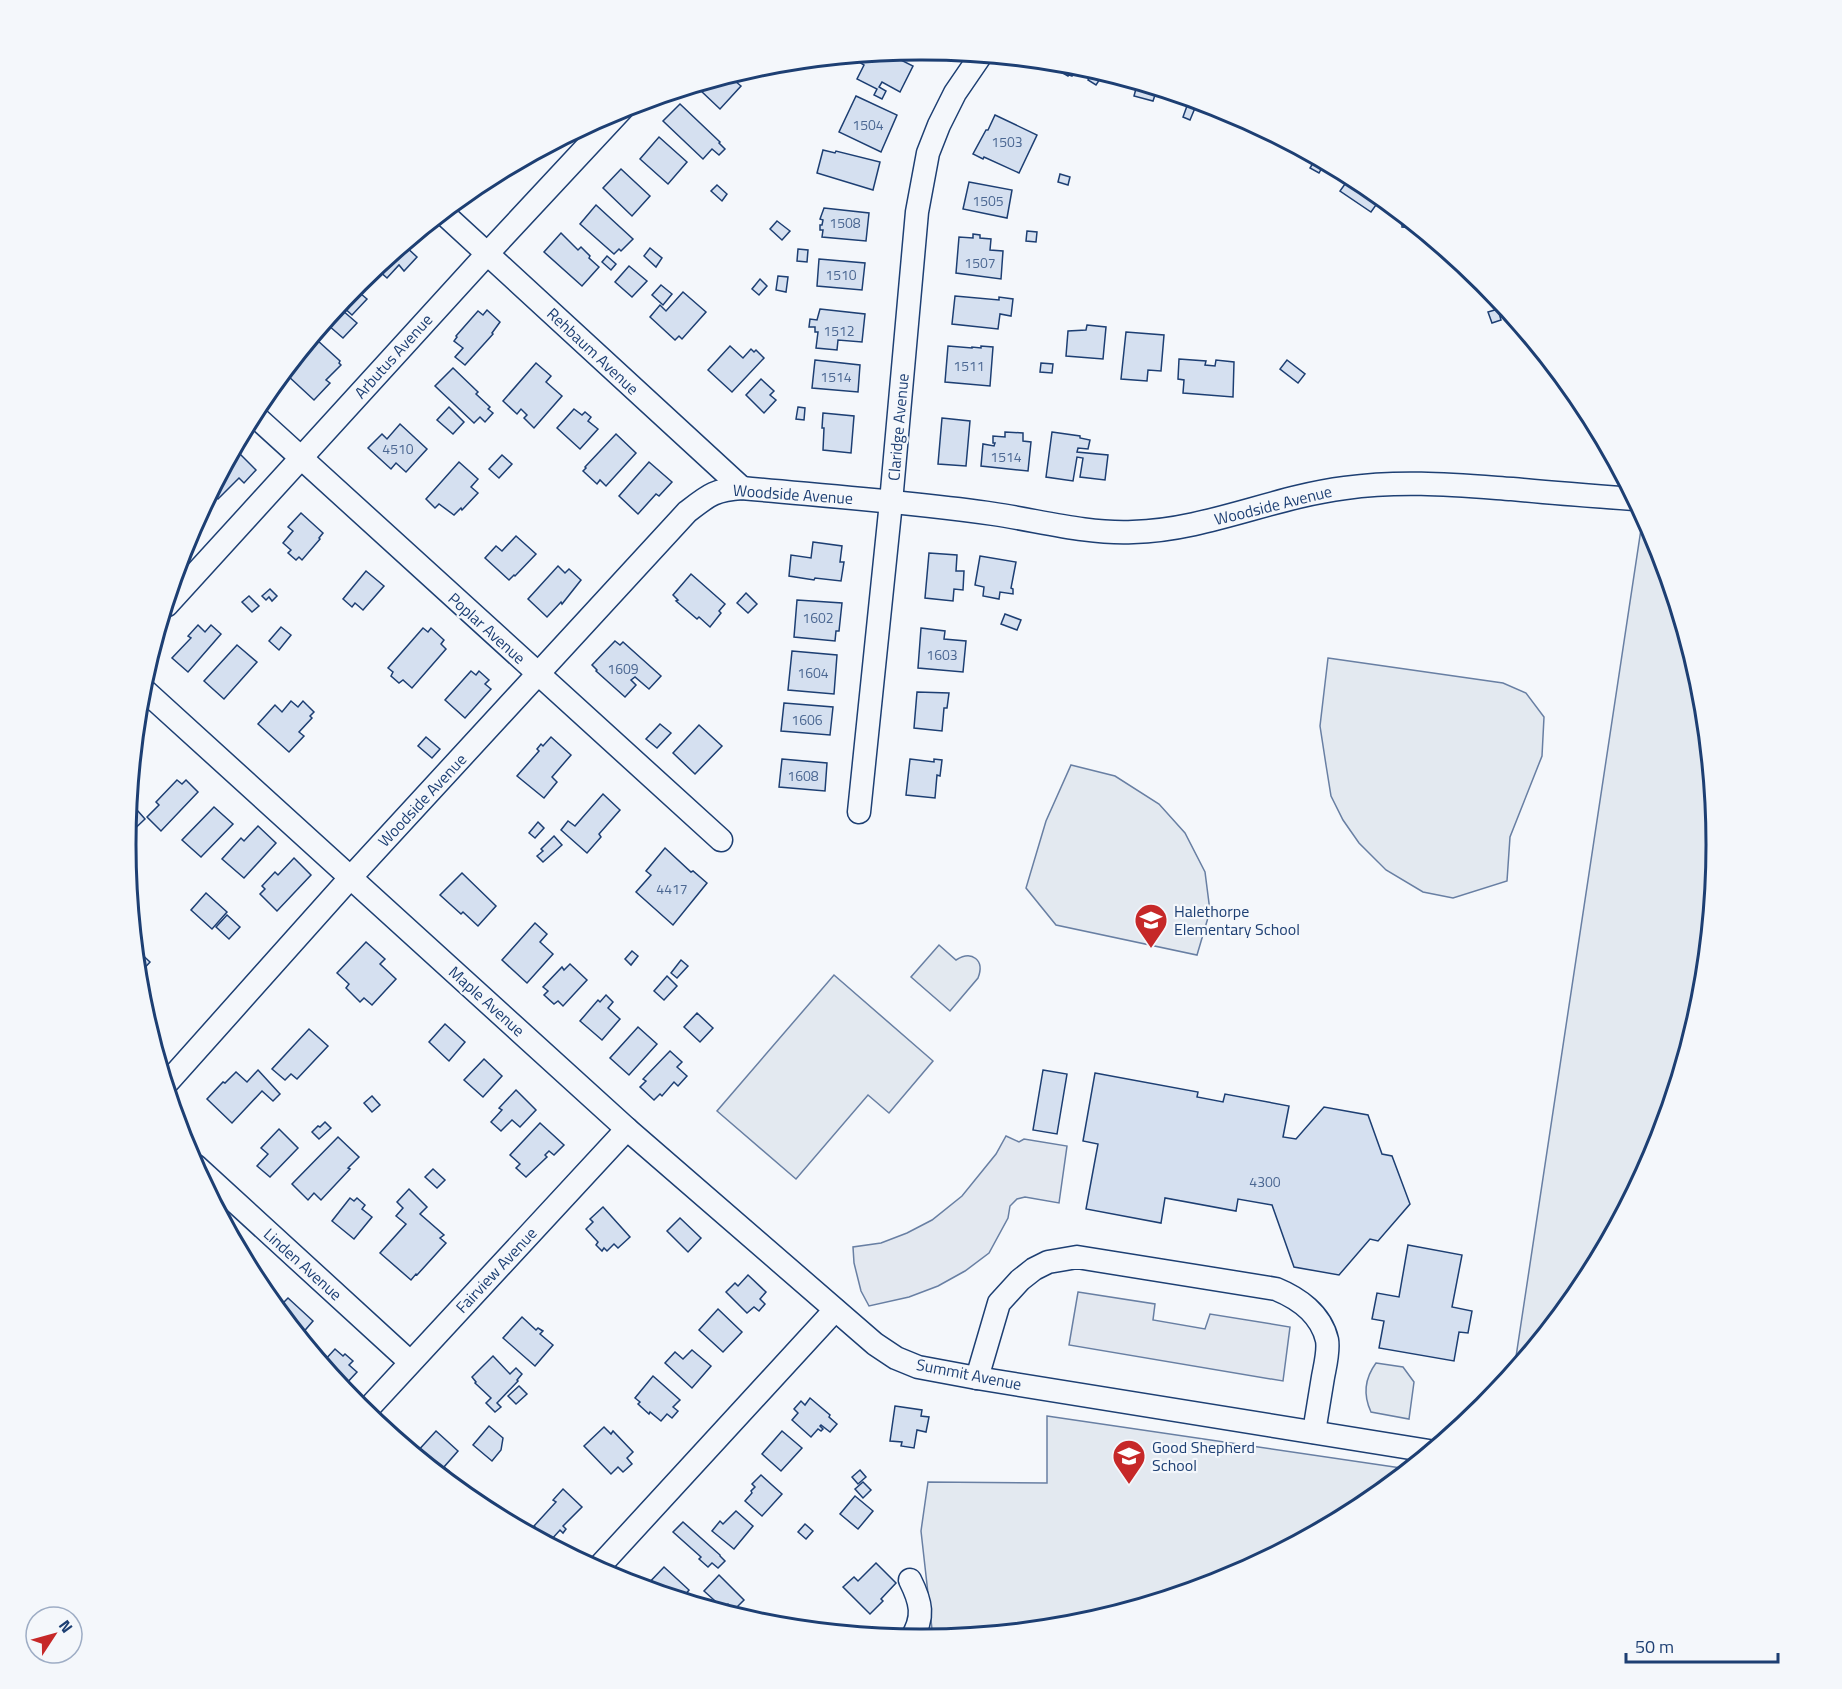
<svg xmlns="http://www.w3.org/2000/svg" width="1842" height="1689" viewBox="0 0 1842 1689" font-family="'Titillium Web',sans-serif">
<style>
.green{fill:#e3e9f0;stroke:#687fa3;stroke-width:1.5}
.parking{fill:#e3e8f0;stroke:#687fa3;stroke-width:1.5}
.building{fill:#d5e0f0;stroke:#1d3f73;stroke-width:1.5}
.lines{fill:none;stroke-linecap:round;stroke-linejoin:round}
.minor-casing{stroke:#1d3f73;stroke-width:25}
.minor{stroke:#f4f7fb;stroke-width:22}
.labels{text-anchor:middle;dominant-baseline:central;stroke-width:4.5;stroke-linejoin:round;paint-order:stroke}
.number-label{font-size:14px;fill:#4b6792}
.street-label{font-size:16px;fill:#1d3f73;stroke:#f4f7fb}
.poi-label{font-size:16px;fill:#1d3f73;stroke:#f4f7fb;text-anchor:start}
.rim{fill:none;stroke:#1d3f73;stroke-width:3}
</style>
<rect width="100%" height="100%" fill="#f4f7fb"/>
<g class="green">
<path d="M1643,516L1656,541L1701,690L1716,845L1701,1000L1655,1149L1582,1286L1514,1370Z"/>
<path d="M1328,658L1503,683L1526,693L1544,717L1542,756L1510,837L1507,881L1453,898L1423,892L1386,870L1359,843L1343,820L1331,796L1326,765L1320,726Z"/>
<path d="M1071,765L1115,776L1159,804L1185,833L1205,872L1210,911L1197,955L1056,925L1026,888L1046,821Z"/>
<path d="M939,945L956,960C972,950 985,960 978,978L950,1011L911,977Z"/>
<path d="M834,975L933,1061L889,1113L868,1095L796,1179L717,1111Z"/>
<path d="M1376,1363L1403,1367L1414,1382L1409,1419L1371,1412C1363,1395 1365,1378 1376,1363Z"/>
<path d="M1047,1416L1408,1469L1362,1506L1225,1579L1076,1624L933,1638L921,1531L928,1482L1047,1483Z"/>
</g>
<g class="parking">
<path d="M1006,1136L1019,1142L1024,1139L1067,1146L1059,1203L1025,1197L1017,1199L1010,1206L1008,1218L989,1253L965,1271L938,1286L909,1297L869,1306L861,1291L854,1263L853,1247L881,1243L907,1233L932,1220L962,1196L996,1154Z"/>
<path d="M1078,1292L1155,1304L1153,1320L1205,1329L1210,1314L1290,1327L1283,1381L1069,1345Z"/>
</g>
<g class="building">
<path d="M887,53L913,66L900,92L882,82L879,87L886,91L882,99L874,95L877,89L857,79L864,65L859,62L862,55Z"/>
<path d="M1051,62L1076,65H1078L1072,76L1069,75L1068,76L1056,69L1058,67Z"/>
<path d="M1093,71L1102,76L1096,85L1088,80Z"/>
<path d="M729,76L741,86L720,109L700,90L707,83Z"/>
<path d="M1121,78L1157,89L1153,101L1134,96L1137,85L1120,81Z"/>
<path d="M856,96L897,115L881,152L839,132Z"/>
<path d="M680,104L720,142L719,143L725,149L719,155L712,149L703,159L663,121Z"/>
<path d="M1187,106L1195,108L1190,120L1183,117Z"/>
<path d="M995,115L1037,135L1019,173L984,157L983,159L973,154L986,130H988Z"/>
<path d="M659,137L687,162L668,184L640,159Z"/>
<path d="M823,150L835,153L836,151L880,162L873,190L817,173Z"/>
<path d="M1316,158L1333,168L1331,170L1323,166L1319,173L1310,168Z"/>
<path d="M621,169L650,196L632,216L603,188Z"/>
<path d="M1060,174L1070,177L1068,185L1058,182Z"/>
<path d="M1350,177L1363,184L1381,198L1371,212L1340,191Z"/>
<path d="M969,182L1012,190L1007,218L963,209Z"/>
<path d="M717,185L727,194L722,201L711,191Z"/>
<path d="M596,205L633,239L621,251L619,249L614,254L580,224Z"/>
<path d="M824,208L869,213L866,241L822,237L823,230H820V225H822L823,220L820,219Z"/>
<path d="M1402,216L1416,228L1402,227Z"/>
<path d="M777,221L790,231L782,240L770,229Z"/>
<path d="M1027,231L1037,232L1036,242L1026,241Z"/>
<path d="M561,233L578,250L581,247L590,256L589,258L599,267L582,286L544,252Z"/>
<path d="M973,234L980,235V238L991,239L990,250L1003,251L1001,279L956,273L959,237L973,238Z"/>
<path d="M404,245L417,257L404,271L399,265L387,278L378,270L376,273L373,270Z"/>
<path d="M650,248L662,258L656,267L644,256Z"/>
<path d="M798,249L808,250L807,262L797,261Z"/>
<path d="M607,256L616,264L611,270L602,262Z"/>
<path d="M819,259L865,263L862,290L817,286Z"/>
<path d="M629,266L647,281L632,297L615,282Z"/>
<path d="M1470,271L1481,280L1474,283Z"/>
<path d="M778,276L788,277L786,292L776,290Z"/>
<path d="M760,279L767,286L759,295L752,289Z"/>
<path d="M661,285L672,294L663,305L652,295Z"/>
<path d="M354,288L367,299L352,315L341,305Z"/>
<path d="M683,292L706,312L682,339L679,336L675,340L650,317L660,305L666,311Z"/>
<path d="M955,296L999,300V297L1013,299L1011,316L1000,314L998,329L952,324Z"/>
<path d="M820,309L865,314L862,342L838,340L837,350L816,348L818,332H815V327H809L810,319L817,320Z"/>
<path d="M1498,309L1501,320L1492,323L1488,312Z"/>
<path d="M342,310L357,323L343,338L328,325Z"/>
<path d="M487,310L500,322L492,333L493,334L465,365L455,357L463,348L454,341L457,337L456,336L478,311L483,315Z"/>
<path d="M1087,325L1106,327L1103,359L1066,356L1068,331L1086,330Z"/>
<path d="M1126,332L1164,335L1161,371L1148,370L1147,381L1121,379Z"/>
<path d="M317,340L340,361L339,363L341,365L326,380L330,383L314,400L287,375Z"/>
<path d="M730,346L743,358L751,349L754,352L756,350L764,358L732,392L708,370Z"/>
<path d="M948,346L972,348V347L981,348V346L993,347L990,386L945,382Z"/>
<path d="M1179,359L1206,361L1205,365L1215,366L1216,360L1234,362L1233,397L1183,393L1184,380L1178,379Z"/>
<path d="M815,360L860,365L858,392L812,388Z"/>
<path d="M1287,360L1305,374L1298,383L1280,369Z"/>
<path d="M536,363L551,376L546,382L562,396L534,428L524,418L527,415L521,409L517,414L503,401Z"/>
<path d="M1041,363L1053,364L1052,373L1040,372Z"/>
<path d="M453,368L478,392L476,394L490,407L488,409L493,413L485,422L480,417L474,423L435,386Z"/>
<path d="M761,379L774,391L770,395L776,400L764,413L746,395Z"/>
<path d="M449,407L464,422L453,434L437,420Z"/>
<path d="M798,407L805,408L804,420L796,419Z"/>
<path d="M574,409L582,415L585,412L591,417L588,421L598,429L580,449L557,428Z"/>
<path d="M823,413L854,416L851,453L823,450L824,428H822Z"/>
<path d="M942,418L970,421L966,466L938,464Z"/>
<path d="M400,424L427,449L406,472L396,463L391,469L368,448L382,434L387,439Z"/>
<path d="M1005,432L1023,433V441L1031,442L1028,471L981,466L983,444L994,446L995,443H993V436L1005,437Z"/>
<path d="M1052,432L1080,436V438L1090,440L1088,449L1078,448L1077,452L1108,455L1105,480L1080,477L1083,458L1077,457L1073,481L1046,477Z"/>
<path d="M616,434L636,453L606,486L600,480L597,484L583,471L586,468L585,467Z"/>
<path d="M235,449L256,470L244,483L239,478L218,499L212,493Z"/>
<path d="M502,455L512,464L499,478L489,469Z"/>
<path d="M459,462L478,479L471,487L478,493L462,510L461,508L454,515L439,504L435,508L426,499Z"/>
<path d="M649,462L672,482L659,496L656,494L638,514L619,496Z"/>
<path d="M301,513L323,533L319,538L320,539L302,560L299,557L296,560L288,553L291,550L283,543L293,531L288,527Z"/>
<path d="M516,536L536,554L515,576L514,575L509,580L485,558L496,546L502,551Z"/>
<path d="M813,542L842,546L840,562H844L841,581L815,578L814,580L789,576L791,555L811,558Z"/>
<path d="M929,553L957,555L956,571H964L963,590L954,589L953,601L925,598Z"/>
<path d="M980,556L1016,562L1011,588L1013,589V594L1000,592L999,599L983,596L984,587L975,585Z"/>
<path d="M558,566L565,573L569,569L581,580L562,604L561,602L547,617L528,599Z"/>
<path d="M366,571L384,586L363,610L355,603L352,607L343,599Z"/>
<path d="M691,574L725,604L719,611L721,613L710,627L699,617L697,619L676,601L678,600L673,595Z"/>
<path d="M270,589L277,596L272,601L269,597L266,600L262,596Z"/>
<path d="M746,593L757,604L748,613L737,603Z"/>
<path d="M249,596L259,606L252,612L242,602Z"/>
<path d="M797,600L842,603L839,631H836L835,641L794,637Z"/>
<path d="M1005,614L1021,620L1017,630L1001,624Z"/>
<path d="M198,625L205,632L211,625L221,634L188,672L172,658L191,638L188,636Z"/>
<path d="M281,627L291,635L279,650L269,641Z"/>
<path d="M423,628L428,632L431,628L444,640L441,644L446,649L412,688L403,680L399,683L391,676L393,672L388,668Z"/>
<path d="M921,628L945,631L944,639L966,641L963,672L918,668Z"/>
<path d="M615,641L620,645L623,642L661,676L649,689L635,677L631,680L636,685L625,697L596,671L597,670L592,665Z"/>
<path d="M237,645L257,662L224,699L204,681Z"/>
<path d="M792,651L837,655L834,694L788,690Z"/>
<path d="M471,671L476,675L479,671L489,680L485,684L491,689L465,718L445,700Z"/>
<path d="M917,692L949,693L947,708H944L942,731L914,728Z"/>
<path d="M291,701L298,707L303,701L314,712L310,716L312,718L299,732L304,736L289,752L258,724L275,705L282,712Z"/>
<path d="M784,703L833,707L830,735L781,731Z"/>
<path d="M660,724L671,733L657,748L646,739Z"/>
<path d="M699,725L722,746L695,774L673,753Z"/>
<path d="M426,737L440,749L432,758L418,746Z"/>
<path d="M551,737L571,755L552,777L557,782L544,798L517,776L539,751L537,749L541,744L543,746Z"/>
<path d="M135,751L141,756L134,764Z"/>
<path d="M782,759L827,763L825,791L779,787Z"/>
<path d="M910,759L934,762V759L942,760L940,776L937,775L935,798L906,795Z"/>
<path d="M177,780L182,784L186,780L198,792L161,831L147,817L159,805L156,802Z"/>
<path d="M603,794L620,810L599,834L601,837L587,853L561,830L568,821L575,826Z"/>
<path d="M214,807L233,824L201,857L182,840Z"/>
<path d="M137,810L145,819L127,836L129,818Z"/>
<path d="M538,822L544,828L535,838L529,833Z"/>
<path d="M258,826L276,843L244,878L222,859L241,838L244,841Z"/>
<path d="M554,836L562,845L543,862L537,856L543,851L541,849Z"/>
<path d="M665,848L691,872L693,871L707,883L673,925L636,892L651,875L646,871Z"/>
<path d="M294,858L311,875L277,911L260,894L265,889L262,886L275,872L278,875Z"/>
<path d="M128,863L135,871L129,877Z"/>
<path d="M462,873L496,906L478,926L463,912L461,914L440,895Z"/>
<path d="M206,893L227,912L212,929L191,910Z"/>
<path d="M227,915L240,927L229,939L216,927Z"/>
<path d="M535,923L547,934L540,942L553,954L527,983L502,960Z"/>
<path d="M366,942L385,959L380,964L396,979L372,1005L364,998L360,1002L346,988L349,984L337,973Z"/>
<path d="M136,949L150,962L139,974Z"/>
<path d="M632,951L638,956L631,965L625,959Z"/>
<path d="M681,960L688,966L677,978L671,973Z"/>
<path d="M570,964L587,980L563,1006L558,1001L554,1004L544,995L548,991L543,987L562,967L564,970Z"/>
<path d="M667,976L677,986L664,1000L654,991Z"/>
<path d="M606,995L613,1002L608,1008L620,1019L602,1040L580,1021L598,1000L600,1002Z"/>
<path d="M697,1013L713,1028L700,1042L684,1027Z"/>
<path d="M445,1024L465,1042L449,1061L429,1042Z"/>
<path d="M638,1027L657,1044L629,1075L610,1058Z"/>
<path d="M309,1029L328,1046L297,1079L291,1074L285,1080L272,1069Z"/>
<path d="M670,1051L682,1062L677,1067L687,1076L678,1086L674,1082L662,1096L660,1094L654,1100L640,1087L646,1081L643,1079Z"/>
<path d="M484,1059L502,1076L483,1097L464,1080Z"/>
<path d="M258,1070L280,1094L273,1101L262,1091L232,1123L207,1099L223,1082L225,1083L236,1072L247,1082Z"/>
<path d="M1043,1070L1067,1074L1057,1134L1033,1130Z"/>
<path d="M1095,1073L1198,1092L1197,1097L1223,1102L1225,1094L1289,1106L1283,1137L1296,1139L1324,1107L1368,1115L1382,1154L1392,1156L1410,1204L1378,1241L1370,1239L1339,1275L1294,1267L1272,1205L1238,1199L1236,1211L1165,1198L1161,1223L1086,1209L1098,1144L1083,1141Z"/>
<path d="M516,1090L536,1110L520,1127L512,1120L501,1131L491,1122L502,1110L499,1108Z"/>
<path d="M372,1096L380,1105L372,1112L364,1103Z"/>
<path d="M325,1122L331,1128L319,1139L312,1132L318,1126L320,1127Z"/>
<path d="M540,1123L564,1145L554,1155L549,1151L545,1155L547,1157L526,1177L516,1168L520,1164L510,1155Z"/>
<path d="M279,1129L298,1148L270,1177L257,1166L268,1154L261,1148Z"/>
<path d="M338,1137L359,1157L348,1168L350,1169L321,1200L314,1193L308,1200L292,1184Z"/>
<path d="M433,1169L445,1180L437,1188L425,1177Z"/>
<path d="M409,1189L427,1207L420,1214L444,1235L440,1238L446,1243L417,1275L416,1274L411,1280L380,1253L406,1224L396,1216L403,1208L397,1202Z"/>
<path d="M350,1198L354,1201L357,1198L365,1205L362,1209L372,1217L354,1239L332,1221Z"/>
<path d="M603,1207L630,1237L618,1248L614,1244L607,1251L604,1248L602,1251L596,1245L598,1242L586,1229L593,1222L590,1219Z"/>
<path d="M680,1218L701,1238L688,1252L667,1231Z"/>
<path d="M1408,1245L1462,1255L1452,1307L1472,1311L1468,1333L1459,1332L1454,1361L1379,1348L1384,1321L1372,1319L1377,1293L1399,1297Z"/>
<path d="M748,1275L766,1292L760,1299L765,1304L759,1311L754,1307L747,1313L726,1292L735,1283L738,1286Z"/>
<path d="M288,1298L313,1321L300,1336L278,1308Z"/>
<path d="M718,1309L742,1332L723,1352L699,1330Z"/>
<path d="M522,1317L536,1330L538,1328L543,1331L540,1334L553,1345L535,1366L503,1338Z"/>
<path d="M335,1349L343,1356L345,1354L353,1361L349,1365L357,1372L343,1387L323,1362Z"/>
<path d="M692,1350L711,1366L692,1388L665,1363L675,1352L683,1359Z"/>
<path d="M493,1356L510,1374L516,1368L522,1374L517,1380L518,1381L497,1403L501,1407L495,1412L486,1403L491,1398L475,1383L476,1382L472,1377Z"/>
<path d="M653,1376L680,1400L673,1407L678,1411L672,1418L667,1414L661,1421L650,1412L649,1414L638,1404L640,1402L635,1398Z"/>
<path d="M519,1386L527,1394L516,1404L508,1396Z"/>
<path d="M810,1398L830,1415L829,1417L837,1424L830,1432L821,1425L820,1426L823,1429L821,1431L818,1429L811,1437L792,1420L798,1413L794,1409L801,1401L805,1405Z"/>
<path d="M895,1406L922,1410L921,1416L929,1417L926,1432L917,1430L914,1448L901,1446L902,1442L890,1441Z"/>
<path d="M489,1426L503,1438L501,1450L492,1461L473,1445Z"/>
<path d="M604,1427L611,1434L613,1431L633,1452L627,1458L632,1464L623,1472L618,1467L611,1474L584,1446Z"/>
<path d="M436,1431L458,1451L444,1467L449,1471L444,1477L416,1453Z"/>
<path d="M782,1431L802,1448L781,1471L762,1454Z"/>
<path d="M860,1470L866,1477L858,1484L852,1477Z"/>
<path d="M761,1475L782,1494L762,1516L745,1501L752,1493L751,1491L755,1487L752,1484Z"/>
<path d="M863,1482L871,1490L863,1498L855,1489Z"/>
<path d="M563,1489L582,1507L563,1526L566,1529L563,1533L560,1530L551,1540L542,1532L536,1536L531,1531L535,1527L534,1526L556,1502L553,1500Z"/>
<path d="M855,1496L873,1511L858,1529L840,1514Z"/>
<path d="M736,1511L753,1526L734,1549L712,1531L720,1521L723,1524Z"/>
<path d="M683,1522L720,1555V1556L725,1561L718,1568L712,1563L708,1567L699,1559L701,1557L673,1532Z"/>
<path d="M805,1524L813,1531L806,1539L798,1532Z"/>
<path d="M876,1563L896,1583L881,1599L883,1601L870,1614L843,1587L854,1577L858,1581Z"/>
<path d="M664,1567L689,1590L682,1599L645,1587Z"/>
<path d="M719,1575L744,1600L734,1610L728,1604L724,1609L704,1591Z"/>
</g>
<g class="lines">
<defs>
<g id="minor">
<path d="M443,213L742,488"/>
<path d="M254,415L721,840"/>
<path d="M167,605L487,254L622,109"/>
<path d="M142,688L627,1129L875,1344L896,1358L918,1367L977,1378L1429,1451"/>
<path d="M859,812L891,502L917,212L928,153L939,125L955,93L981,55"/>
<path d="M167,1083L351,877L687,512C709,495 714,490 742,488C826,496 911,502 994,514C1041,521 1086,534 1133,532C1206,530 1273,497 1345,488C1402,480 1455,485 1512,489C1552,493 1593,496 1634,499"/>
<path d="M196,1166L410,1362"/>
<path d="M977,1378L999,1303L1020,1280L1034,1269L1048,1262L1077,1257L1276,1289C1298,1298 1321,1314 1327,1340C1329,1351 1325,1366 1323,1377C1320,1395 1317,1414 1314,1432"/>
<path d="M365,1412L627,1129"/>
<path d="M597,1569L835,1310"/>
<path d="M910,1580C921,1602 925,1617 911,1639"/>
</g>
</defs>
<use href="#minor" class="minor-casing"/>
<use href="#minor" class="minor"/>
</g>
<defs>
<symbol id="school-pin" viewBox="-11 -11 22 30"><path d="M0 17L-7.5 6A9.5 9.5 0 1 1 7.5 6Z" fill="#c62828" stroke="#f4f7fb"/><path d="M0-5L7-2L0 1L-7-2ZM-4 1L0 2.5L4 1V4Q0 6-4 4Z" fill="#fff"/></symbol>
</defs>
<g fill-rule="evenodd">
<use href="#school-pin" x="1132" y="901" width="38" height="52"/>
<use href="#school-pin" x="1110" y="1437" width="38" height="52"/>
</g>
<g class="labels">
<g class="number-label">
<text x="868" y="124">1504</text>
<text x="1007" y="141">1503</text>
<text x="988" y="200">1505</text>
<text x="845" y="222">1508</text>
<text x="980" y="262">1507</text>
<text x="841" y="274">1510</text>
<text x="839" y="330">1512</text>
<text x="969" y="365">1511</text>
<text x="836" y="376">1514</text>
<text x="398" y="448">4510</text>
<text x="1006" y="456">1514</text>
<text x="818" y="617">1602</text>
<text x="942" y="654">1603</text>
<text x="623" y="668">1609</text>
<text x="813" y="672">1604</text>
<text x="807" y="719">1606</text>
<text x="803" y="775">1608</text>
<text x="672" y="888">4417</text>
<text x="1265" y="1181">4300</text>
</g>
<g class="street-label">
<text transform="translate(593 351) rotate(43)">Rehbaum Avenue</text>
<text transform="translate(393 356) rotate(-48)">Arbutus Avenue</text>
<text transform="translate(898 427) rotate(-85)">Claridge Avenue</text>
<text transform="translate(793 494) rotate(4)">Woodside Avenue</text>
<text transform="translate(1273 505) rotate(-14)">Woodside Avenue</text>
<text transform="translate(487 628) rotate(42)">Poplar Avenue</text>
<text transform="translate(422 800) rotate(-47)">Woodside Avenue</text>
<text transform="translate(487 1001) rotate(42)">Maple Avenue</text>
<text transform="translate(303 1264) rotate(42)">Linden Avenue</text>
<text transform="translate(496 1270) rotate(-47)">Fairview Avenue</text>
<text transform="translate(969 1374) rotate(11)">Summit Avenue</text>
</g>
<g class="poi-label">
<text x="1174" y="911">Halethorpe<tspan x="1174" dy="18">Elementary School</tspan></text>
<text x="1152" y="1447">Good Shepherd<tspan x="1152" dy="18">School</tspan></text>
</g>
</g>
<path d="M0 0H1842V1689H0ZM920 60H922A784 784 0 0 1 1706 844V845A784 784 0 0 1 922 1629H920A784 784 0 0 1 136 845V844A784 784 0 0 1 920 60Z" fill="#f4f7fb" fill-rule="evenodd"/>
<path class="rim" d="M920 60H922A784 784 0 0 1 1706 844V845A784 784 0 0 1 922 1629H920A784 784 0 0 1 136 845V844A784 784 0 0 1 920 60Z"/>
<g transform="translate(54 1635) rotate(54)"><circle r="28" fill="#f4f7fb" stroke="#9eadc5" stroke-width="1.5"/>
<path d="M0-4.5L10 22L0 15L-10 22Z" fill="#c62828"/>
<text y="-9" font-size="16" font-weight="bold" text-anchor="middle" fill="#1d3f73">N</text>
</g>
<path d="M1626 1653v9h152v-9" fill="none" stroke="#1d3f73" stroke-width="3"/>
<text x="1635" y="1653" font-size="18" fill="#1d3f73" stroke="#f4f7fb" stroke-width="4.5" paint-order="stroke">50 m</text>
</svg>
